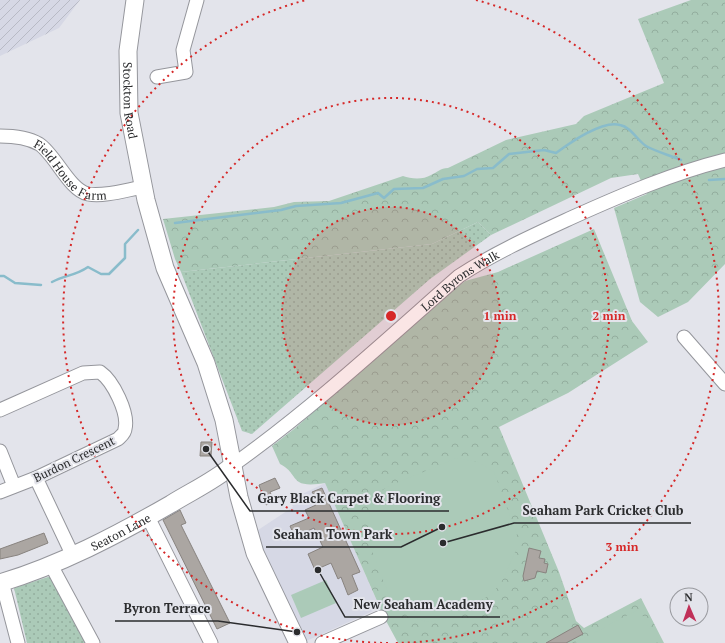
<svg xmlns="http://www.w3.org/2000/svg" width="725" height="643" viewBox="0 0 725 643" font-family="'PT Serif',serif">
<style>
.industrial{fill:url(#industrial-furrows)}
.built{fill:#d6d8e5}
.grass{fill:url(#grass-dots)}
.forest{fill:url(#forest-crowns)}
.pitch{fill:#abcab8}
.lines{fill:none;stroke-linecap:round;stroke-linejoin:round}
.stream{stroke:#89bccb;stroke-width:2.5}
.building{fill:#aba6a2;stroke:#88837f}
.minor-casing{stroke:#95969c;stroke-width:15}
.major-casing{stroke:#95969c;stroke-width:19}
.minor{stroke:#fff;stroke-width:13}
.major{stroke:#fff;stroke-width:17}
.ring{fill:none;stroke:#d62828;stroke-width:2;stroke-dasharray:2 4}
.labels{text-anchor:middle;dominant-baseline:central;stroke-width:4;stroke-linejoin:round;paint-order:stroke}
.street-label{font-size:12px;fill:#2b2c2e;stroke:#e3e4eb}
.centre{fill:#d62828;stroke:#e3e4eb;stroke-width:2}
.ring-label{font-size:12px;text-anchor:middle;font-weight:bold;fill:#d62828;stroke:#e3e4eb;stroke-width:4;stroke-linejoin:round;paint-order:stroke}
.leader{fill:none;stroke:#2b2c2e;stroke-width:1.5}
.callout-dot{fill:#2b2c2e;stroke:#e3e4eb;stroke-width:1.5}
.callout-label{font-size:13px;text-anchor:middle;font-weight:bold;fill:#2b2c2e;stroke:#e3e4eb;stroke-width:4;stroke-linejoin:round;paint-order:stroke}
</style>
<defs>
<pattern id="industrial-furrows" width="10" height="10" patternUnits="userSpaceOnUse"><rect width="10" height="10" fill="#d6d8e5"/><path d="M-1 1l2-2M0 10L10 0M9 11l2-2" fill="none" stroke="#b8bac5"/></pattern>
<pattern id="grass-dots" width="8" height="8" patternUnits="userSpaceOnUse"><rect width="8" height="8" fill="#abcab8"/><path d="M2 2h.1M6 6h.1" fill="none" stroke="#93ae9e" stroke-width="1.8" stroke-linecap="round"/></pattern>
<pattern id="forest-crowns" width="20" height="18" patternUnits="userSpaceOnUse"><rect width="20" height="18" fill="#abcab8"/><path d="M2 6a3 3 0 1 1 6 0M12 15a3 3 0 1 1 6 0" fill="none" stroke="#93ae9e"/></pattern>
</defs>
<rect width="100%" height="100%" fill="#e3e4eb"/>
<path class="industrial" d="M0,0H80L59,28L0,56Z"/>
<path class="built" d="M325,483L380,608L304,642L255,532L293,507L290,500Z"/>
<g class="grass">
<path d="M478,222L491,235L430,279L252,434L242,431L181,272L432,244Z"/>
<path d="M51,576L89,643H27L14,588Z"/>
</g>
<g class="forest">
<path d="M691,0H725V264L688,302L658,317L640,302L614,208L647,194L638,174L611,178L491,235L478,222L432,244L181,272L175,259L163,219L274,207L294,202L329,201L403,176C411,179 423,180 431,175C438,172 440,168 448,168L506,140L576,124L584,116L664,83L638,19Z"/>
<path d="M594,229L632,321L648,342L568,393L499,427L559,572L576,621L584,628L641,598L664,643H398L385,619L325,483C318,484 305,486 299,482C291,476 293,471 280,464L272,446L294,429L432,308L465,281L498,272Z"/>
</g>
<g class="pitch">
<path d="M457,458L478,462L494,472L517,535V548L502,581L492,594L449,618L428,622L407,616L390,598L367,537L370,507L377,494L387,487Z"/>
<path d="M326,580L336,603L301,618L291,595Z"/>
<path d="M639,609L657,643H575Z"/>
</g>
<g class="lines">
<g class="stream">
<path d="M709,180L725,179"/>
<path d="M175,223L281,210L296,206L341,203L378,193L384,198L394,189L423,188L443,179L464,176L477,169L493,168L509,154L544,150L556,153C570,143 602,120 620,125C631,127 637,140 646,146C657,152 669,155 681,160"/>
<path d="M0,276H4L15,283L41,285"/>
<path d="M52,282C65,275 75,276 88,267L101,274H109L125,258V244L138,230"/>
</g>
</g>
<g class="building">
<path d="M201,442H212L211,456H200Z"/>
<path d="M275,478L280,488L270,492L274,501L266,505L259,485Z"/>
<path d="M322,488L360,572L352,575L358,590L348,595L341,577L338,579L331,563L315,570L308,554L323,547L314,528L295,537L290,526L309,518L305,510L316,505L312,496L314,495L312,492Z"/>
<path d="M180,510L186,523L181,525L230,623L217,629L163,520Z"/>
<path d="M44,533L48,543L18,555L0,559V549Z"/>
<path d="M529,548L541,551L539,558L545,559L544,563L548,564L546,573L537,571L535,578L524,581L523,576Z"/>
<path d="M578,625L583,634L566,643H546Z"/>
</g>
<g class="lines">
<defs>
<g id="minor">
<path d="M157,77L186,72L183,50L197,0"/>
<path id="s1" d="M0,136C13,136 27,137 39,144C55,154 69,190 88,194C104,197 126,190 143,187"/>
<path d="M684,337L725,384"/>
<path d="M0,410L83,373L100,372C113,381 129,413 125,429C125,433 121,436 118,439L36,478L0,492"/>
<path d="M0,451L14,486"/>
<path id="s2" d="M233,465C313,408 385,341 459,276C496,252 534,235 573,217C622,195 673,173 725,160"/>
<path d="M36,478L73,556"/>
<path d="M148,517L211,643"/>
<path d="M51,565L93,643"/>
<path d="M2,582L18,643"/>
<path d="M322,643L381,617"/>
</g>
<g id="major">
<path id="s3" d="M135,0L128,51L129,113L146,200L165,268L206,363L224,420L239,497L255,553L298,643"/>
<path id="s4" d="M0,583C60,565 117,535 171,504C192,491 214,481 233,465"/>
</g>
</defs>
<use href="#minor" class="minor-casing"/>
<use href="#major" class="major-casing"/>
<use href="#minor" class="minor"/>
<use href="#major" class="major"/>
</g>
<circle cx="391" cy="316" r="109" fill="#d62828" fill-opacity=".12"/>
<g class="ring">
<circle cx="391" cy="316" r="109"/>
<circle cx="391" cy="316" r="218"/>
<path d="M388 643A327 327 0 0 1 306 0M476 0A327 327 0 0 1 394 643"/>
</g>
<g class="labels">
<g class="street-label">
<text stroke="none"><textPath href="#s3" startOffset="101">Stockton Road</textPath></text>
<text stroke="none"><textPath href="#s1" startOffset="83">Field House Farm</textPath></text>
<text stroke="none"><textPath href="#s2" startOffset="293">Lord Byrons Walk</textPath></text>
<text transform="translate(74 459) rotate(-26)">Burdon Crescent</text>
<text stroke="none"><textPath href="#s4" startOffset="131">Seaton Lane</textPath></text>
</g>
</g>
<circle cx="391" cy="316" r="6" class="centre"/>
<g class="ring-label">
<text x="500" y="320">1 min</text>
<text x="609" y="320">2 min</text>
<text x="622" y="551">3 min</text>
</g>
<path class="leader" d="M206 449L250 511H449M443 543L514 523H691M442 527L401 547H266M318 570L345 617H500M297 632L218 621H115"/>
<g class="callout-dot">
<circle cx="206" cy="449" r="4"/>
<circle cx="443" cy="543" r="4"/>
<circle cx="442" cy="527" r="4"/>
<circle cx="318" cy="570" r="4"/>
<circle cx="297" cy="632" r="4"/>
</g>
<g class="callout-label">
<text x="349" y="503">Gary Black Carpet &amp; Flooring</text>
<text x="603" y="515">Seaham Park Cricket Club</text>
<text x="333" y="539">Seaham Town Park</text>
<text x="423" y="609">New Seaham Academy</text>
<text x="167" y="613">Byron Terrace</text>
</g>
<g transform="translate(689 607) rotate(358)"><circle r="19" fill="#e3e4eb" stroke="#999a9f"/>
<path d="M0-3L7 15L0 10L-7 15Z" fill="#c03058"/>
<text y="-6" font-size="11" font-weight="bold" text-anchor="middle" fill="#2b2c2e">N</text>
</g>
</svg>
